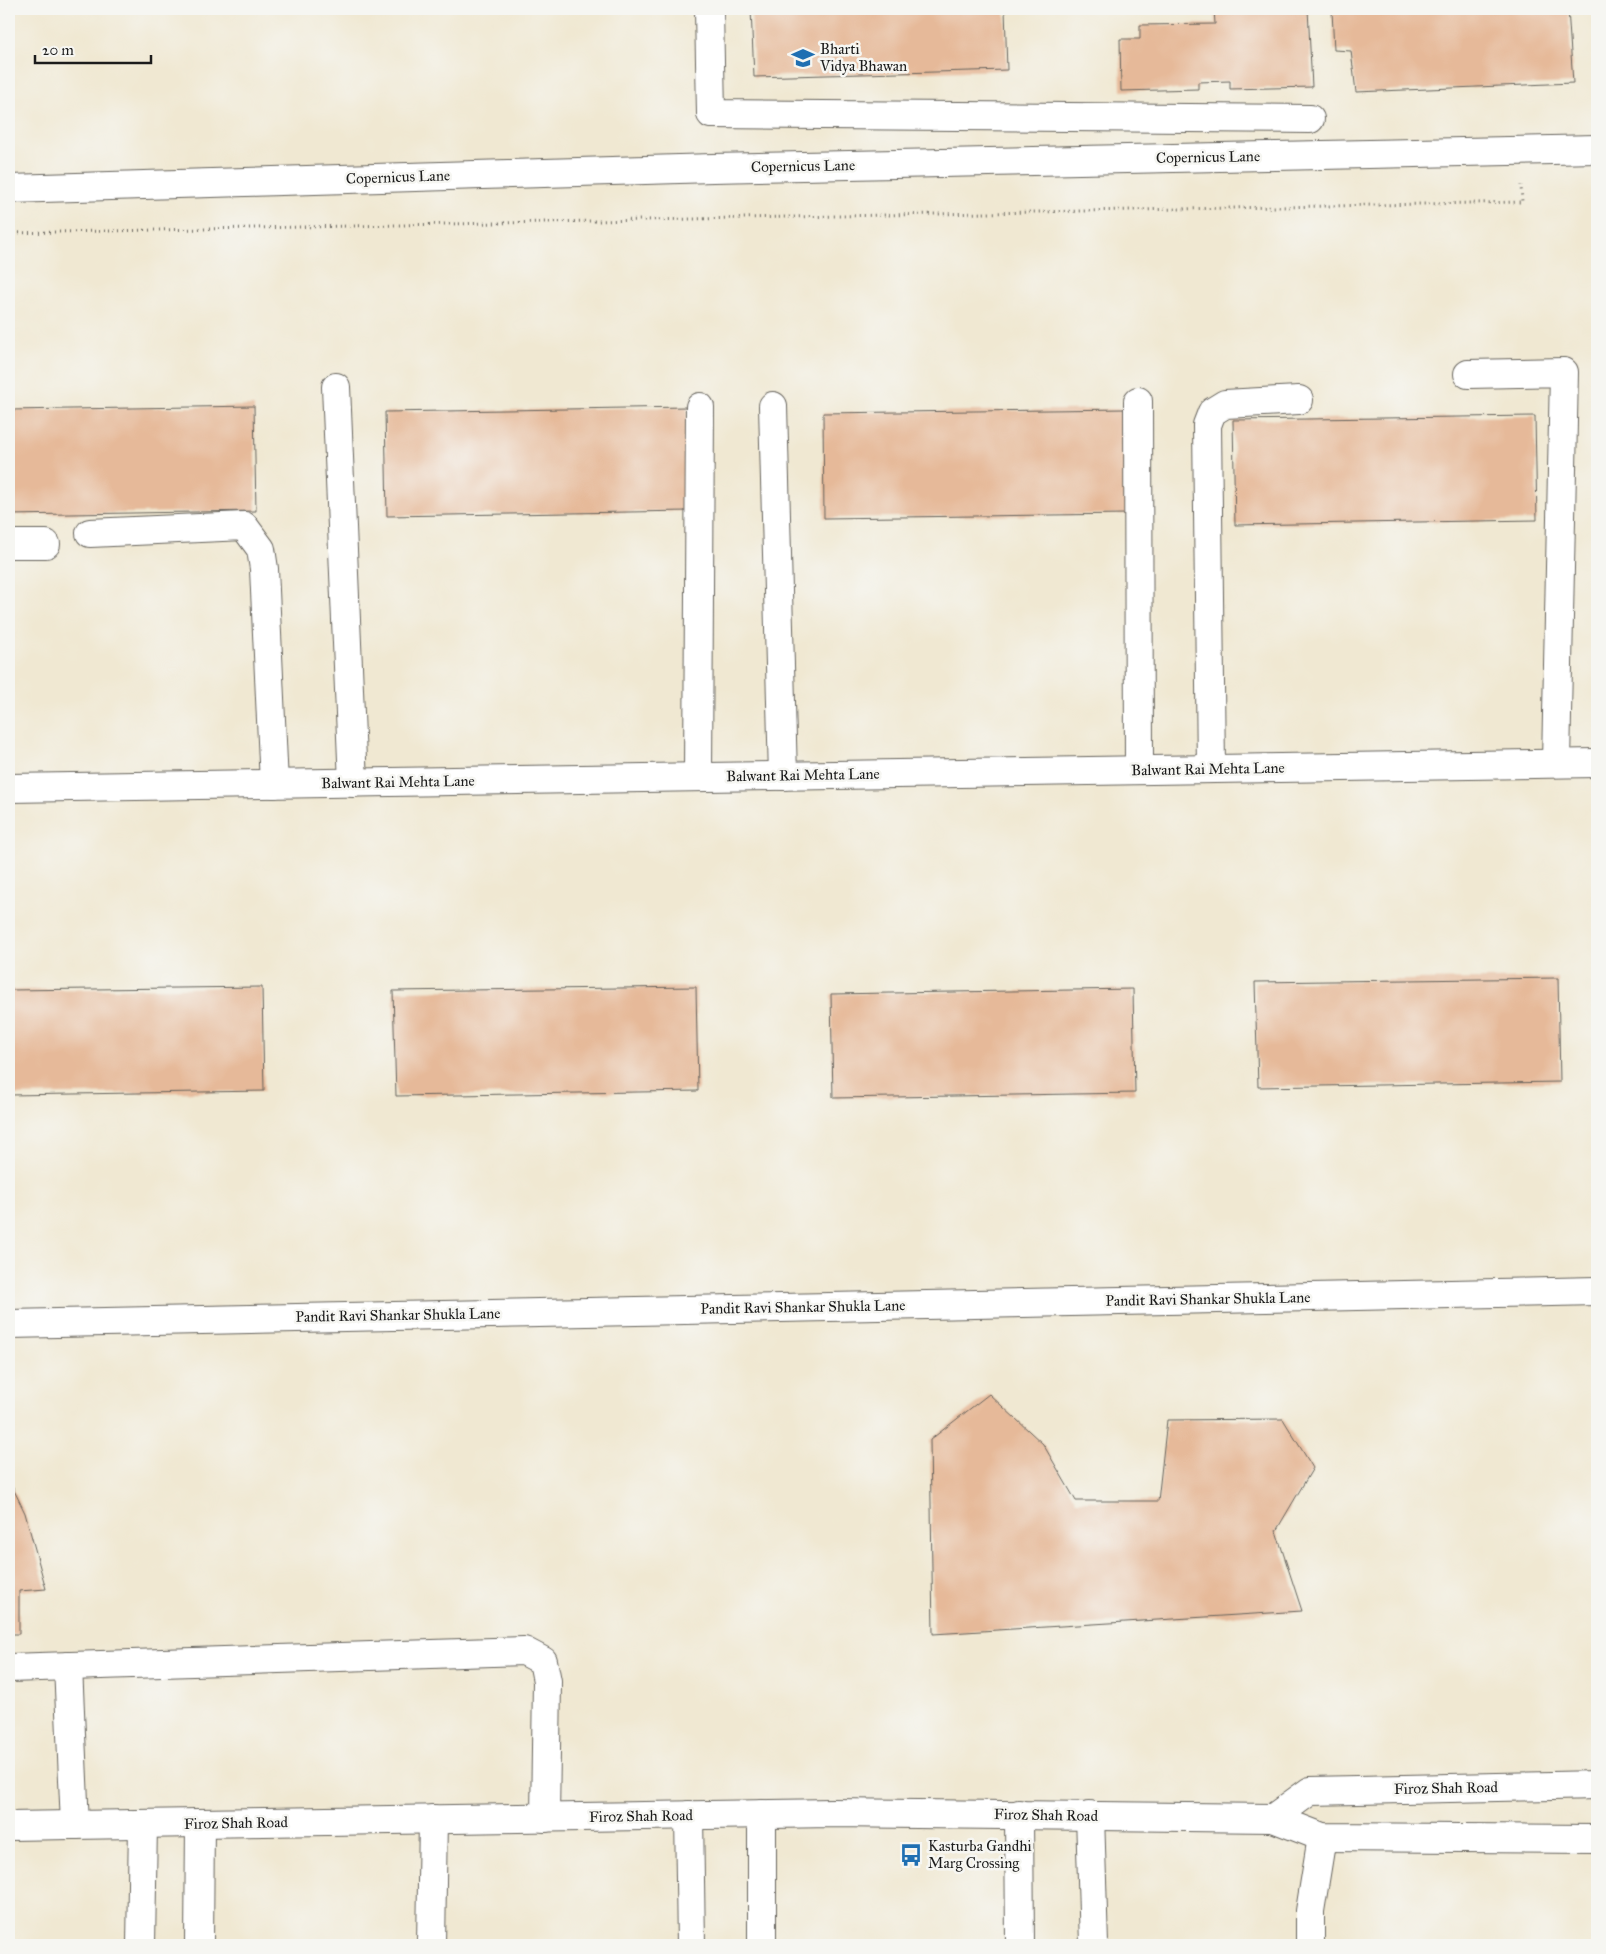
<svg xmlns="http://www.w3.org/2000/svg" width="1606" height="1954" viewBox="0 0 1606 1954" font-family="'IM FELL Great Primer',serif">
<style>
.building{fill:#e6b999}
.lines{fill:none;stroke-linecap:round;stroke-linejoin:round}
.minor-casing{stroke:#66635c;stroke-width:30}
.major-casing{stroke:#66635c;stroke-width:30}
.path{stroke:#66635c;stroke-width:3;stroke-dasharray:1 4;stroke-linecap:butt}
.minor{stroke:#fff;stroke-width:28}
.major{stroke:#fff;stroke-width:28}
.labels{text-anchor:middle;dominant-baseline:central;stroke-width:5;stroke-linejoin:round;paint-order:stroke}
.poi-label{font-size:15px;fill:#1c1c1c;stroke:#f6f6f2;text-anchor:start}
.street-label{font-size:15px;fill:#1c1c1c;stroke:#f6f6f2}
</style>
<rect width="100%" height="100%" fill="#f6f6f2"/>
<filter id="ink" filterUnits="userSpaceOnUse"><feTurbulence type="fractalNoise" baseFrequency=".02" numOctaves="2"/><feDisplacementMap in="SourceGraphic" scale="10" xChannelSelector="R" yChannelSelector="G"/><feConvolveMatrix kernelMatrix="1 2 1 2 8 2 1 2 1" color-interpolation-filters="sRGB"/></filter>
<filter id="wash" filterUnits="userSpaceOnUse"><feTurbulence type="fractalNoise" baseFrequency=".0096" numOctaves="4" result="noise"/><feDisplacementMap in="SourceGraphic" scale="20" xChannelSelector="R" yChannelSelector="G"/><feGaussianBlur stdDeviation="1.12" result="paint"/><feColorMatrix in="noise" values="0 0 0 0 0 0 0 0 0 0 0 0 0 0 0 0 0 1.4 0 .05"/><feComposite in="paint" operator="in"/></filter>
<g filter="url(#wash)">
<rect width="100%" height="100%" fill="#f0e8d2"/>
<g id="blocks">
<g class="building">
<path d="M751,9H1005L1007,70L754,77Z"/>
<path d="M1214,9H1308L1312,87L1230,89V81L1198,82V89L1121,91L1120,39H1140V25L1215,24Z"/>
<path d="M1342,9H1568L1573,83L1356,92L1351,51L1334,50L1332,11Z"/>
<path d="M254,406L256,511L9,515V410Z"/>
<path d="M687,407L689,511L387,516L385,412Z"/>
<path d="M1125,409L1127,514L824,518L823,413Z"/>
<path d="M1535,416L1537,520L1235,525L1233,420Z"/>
<path d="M1558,978L1560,1082L1258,1087L1255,982Z"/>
<path d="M262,987L264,1091L9,1095V990Z"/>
<path d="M696,987L698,1091L396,1096L393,991Z"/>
<path d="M1133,989L1135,1093L833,1098L831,994Z"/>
<path d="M989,1394L1043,1444L1076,1501H1158L1167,1420L1283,1419L1313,1468L1276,1531L1302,1611L933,1634L930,1440Z"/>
<path d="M9,1480L25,1513L46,1589L19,1591V1634H9Z"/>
</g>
</g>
</g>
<g filter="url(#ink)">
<use href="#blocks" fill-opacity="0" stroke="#66635c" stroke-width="1"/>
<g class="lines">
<defs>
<g id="minor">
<path d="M709,9L711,114L1310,119"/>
<path d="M9,189L713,168L1597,149"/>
<path d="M1468,374L1564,372L1556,763"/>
<path d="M336,387L353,783"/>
<path d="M1138,401L1139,770"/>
<path d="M773,406L783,776"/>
<path d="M90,533L244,526L261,549L264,569L274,784"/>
<path d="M9,544H46"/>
<path d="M1211,769L1207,425L1212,412L1225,404L1299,400"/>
<path d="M698,777L700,407"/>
<path d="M9,788L1597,763"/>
<path d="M9,1324L1597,1291"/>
<path d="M68,1666L75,1825"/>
<path d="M9,1668L524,1651L543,1661L547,1681L545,1818"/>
<path d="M1019,1814L1020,1945"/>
<path d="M689,1815L691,1945"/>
<path d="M1090,1815L1094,1945"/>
<path d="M141,1945L143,1824"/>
<path d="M199,1945L200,1823"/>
<path d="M431,1945L433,1819"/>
<path d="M762,1945V1814"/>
<path d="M1310,1945V1911L1322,1837"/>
</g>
<g id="major">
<path d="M1273,1818L1310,1791L1597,1785"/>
<path d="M9,1826L832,1813L1273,1818L1322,1837L1597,1839"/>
</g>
</defs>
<use href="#minor" class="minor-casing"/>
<use href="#major" class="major-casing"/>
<path class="path" d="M9,233L1522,202L1521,185"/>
<use href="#minor" class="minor"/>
<use href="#major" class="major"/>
</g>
</g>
<defs>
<symbol id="school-bare" viewBox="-9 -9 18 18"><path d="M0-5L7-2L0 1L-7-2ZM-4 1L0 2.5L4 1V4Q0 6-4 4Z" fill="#1f6fb2" stroke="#f6f6f2" stroke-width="2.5" paint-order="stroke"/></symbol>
<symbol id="bus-bare" viewBox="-9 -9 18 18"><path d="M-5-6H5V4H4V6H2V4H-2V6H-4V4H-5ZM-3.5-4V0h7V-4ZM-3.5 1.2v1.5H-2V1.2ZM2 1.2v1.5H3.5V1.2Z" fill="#1f6fb2" stroke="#f6f6f2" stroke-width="2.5" paint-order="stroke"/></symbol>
</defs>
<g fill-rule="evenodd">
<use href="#school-bare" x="787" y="42" width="32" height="32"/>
<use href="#bus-bare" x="895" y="1839" width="32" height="32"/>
</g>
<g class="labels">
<g class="poi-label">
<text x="820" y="49">Bharti<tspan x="820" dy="17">Vidya Bhawan</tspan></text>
<text x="928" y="1846">Kasturba Gandhi<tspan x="928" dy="17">Marg Crossing</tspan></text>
</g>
<g class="street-label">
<text transform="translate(1208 157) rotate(-1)">Copernicus Lane</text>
<text transform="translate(803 166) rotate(-1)">Copernicus Lane</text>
<text transform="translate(398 177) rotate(-2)">Copernicus Lane</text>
<text transform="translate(1208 769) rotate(-1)">Balwant Rai Mehta Lane</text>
<text transform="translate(803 775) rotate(-1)">Balwant Rai Mehta Lane</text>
<text transform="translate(398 782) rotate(-1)">Balwant Rai Mehta Lane</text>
<text transform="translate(1208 1299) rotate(-1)">Pandit Ravi Shankar Shukla Lane</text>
<text transform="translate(803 1307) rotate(-1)">Pandit Ravi Shankar Shukla Lane</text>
<text transform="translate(398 1315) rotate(-1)">Pandit Ravi Shankar Shukla Lane</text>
<text transform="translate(1446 1788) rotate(-1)">Firoz Shah Road</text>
<text transform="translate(1046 1815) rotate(1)">Firoz Shah Road</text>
<text transform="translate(641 1816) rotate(-1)">Firoz Shah Road</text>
<text transform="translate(236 1823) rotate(-1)">Firoz Shah Road</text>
</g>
</g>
<rect width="1606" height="1954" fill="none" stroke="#f6f6f2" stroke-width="30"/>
<path d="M35 55v8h116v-8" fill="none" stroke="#1c1c1c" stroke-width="2.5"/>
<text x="42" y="55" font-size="15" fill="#1c1c1c" stroke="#f6f6f2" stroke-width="4" paint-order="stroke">20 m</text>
</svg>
